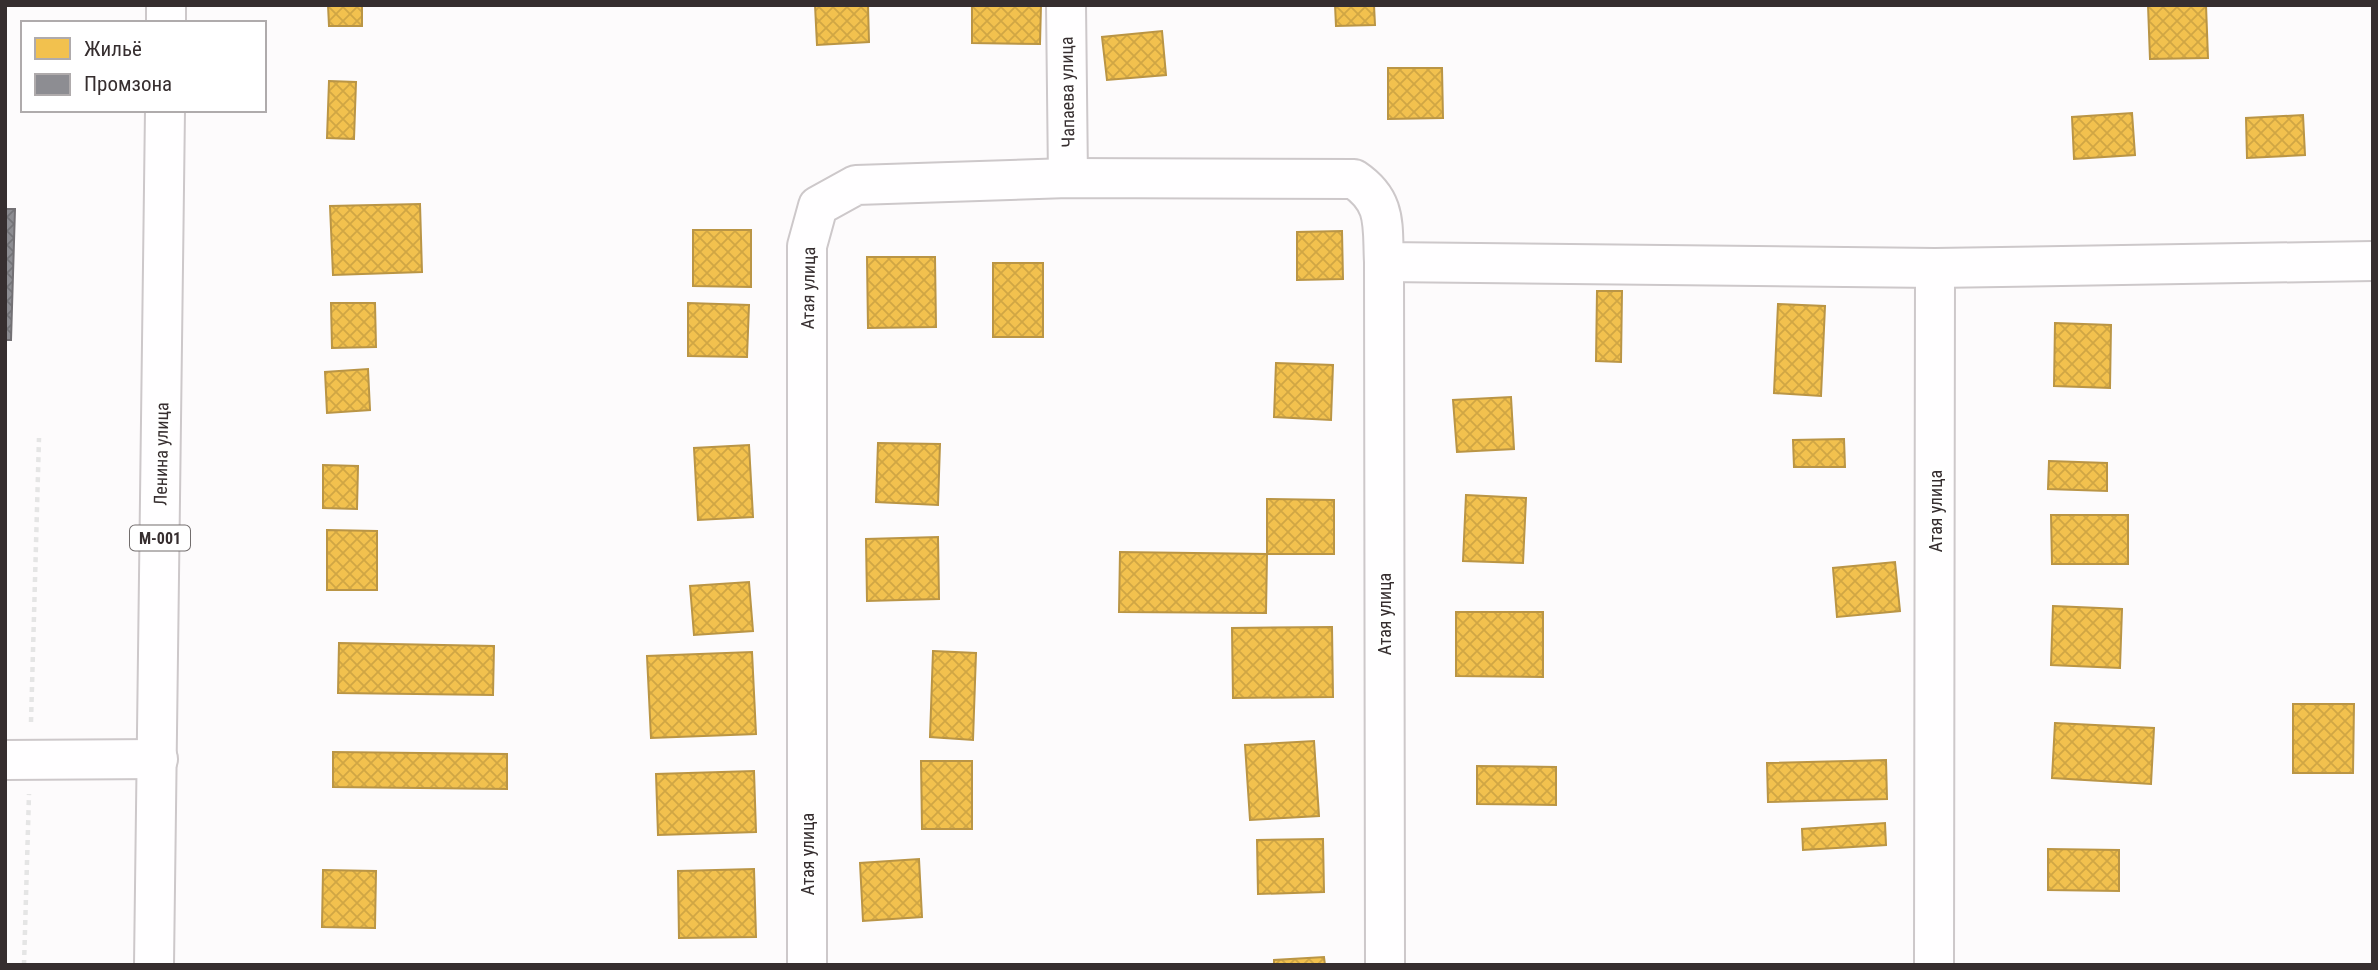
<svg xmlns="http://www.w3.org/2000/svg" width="2378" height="970" viewBox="0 0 2378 970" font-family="'Roboto Condensed',sans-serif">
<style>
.homes{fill:url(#homes-cross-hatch);stroke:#ba9545;stroke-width:2}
.industry{fill:url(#industry-cross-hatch);stroke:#737074;stroke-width:2}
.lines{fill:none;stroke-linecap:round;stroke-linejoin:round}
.minor-casing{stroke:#cdc8ca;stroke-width:42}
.major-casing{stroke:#cdc8ca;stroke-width:42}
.path{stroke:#e5e5e5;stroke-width:4.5;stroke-dasharray:5 5;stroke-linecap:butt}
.minor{stroke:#fffeff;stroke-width:38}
.major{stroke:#fffeff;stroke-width:38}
.labels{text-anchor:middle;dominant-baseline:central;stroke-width:7;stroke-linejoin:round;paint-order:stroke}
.shield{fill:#fff;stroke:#726d6d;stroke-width:2}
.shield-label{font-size:16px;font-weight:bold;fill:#362e2f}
.street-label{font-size:18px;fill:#362e2f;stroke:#fff}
</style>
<defs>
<pattern id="homes-cross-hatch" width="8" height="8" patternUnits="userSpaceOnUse" patternTransform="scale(1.75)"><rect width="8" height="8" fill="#f2c14e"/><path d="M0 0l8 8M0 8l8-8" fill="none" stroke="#d0a644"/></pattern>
<pattern id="industry-cross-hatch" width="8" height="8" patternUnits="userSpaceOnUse" patternTransform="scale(1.75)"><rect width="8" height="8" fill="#8d8d92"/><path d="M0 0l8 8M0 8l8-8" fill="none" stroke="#747478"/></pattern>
</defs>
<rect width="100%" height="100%" fill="#fdfbfc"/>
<g class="homes">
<path d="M328,5H362V26H329Z"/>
<path d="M815,5H868L869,42L817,45Z"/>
<path d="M972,5H1041L1040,44L972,43Z"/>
<path d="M1335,5H1374L1375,25L1336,26Z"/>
<path d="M2148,5H2206L2208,58L2150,59Z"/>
<path d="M1162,31L1166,75L1107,80L1102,37Z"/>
<path d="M1388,68H1442L1443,118L1388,119Z"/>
<path d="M329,81L356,82L354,139L327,138Z"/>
<path d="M2132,113L2135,155L2074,159L2072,117Z"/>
<path d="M2303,115L2305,155L2247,158L2246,118Z"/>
<path d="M420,204L422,272L333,275L330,206Z"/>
<path d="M693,230H751V287L693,286Z"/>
<path d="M1342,231L1343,279L1297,280V232Z"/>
<path d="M867,257H935L936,327L868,328Z"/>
<rect x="993" y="263" width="50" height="74"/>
<path d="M1597,291H1622L1621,362L1596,361Z"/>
<path d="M331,303H375L376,347L332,348Z"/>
<path d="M688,303L749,305L747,357L688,356Z"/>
<path d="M1778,304L1825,306L1821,396L1774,393Z"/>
<path d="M2055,323L2111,325L2110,388L2054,386Z"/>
<path d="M1276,363L1333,365L1331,420L1274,417Z"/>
<path d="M368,369L370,410L327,413L325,372Z"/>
<path d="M1511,397L1514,449L1457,452L1453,400Z"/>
<path d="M1844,439L1845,467H1794L1793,440Z"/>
<path d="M878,443L940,444L938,505L876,502Z"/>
<path d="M749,445L753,517L698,520L694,448Z"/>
<path d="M2049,461L2107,463V491L2048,489Z"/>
<path d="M323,465L358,466L357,509L323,508Z"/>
<path d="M1466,495L1526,498L1523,563L1463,561Z"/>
<path d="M1267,499L1334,500V554H1267Z"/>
<path d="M2051,515H2128V564H2052Z"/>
<path d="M327,530L377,531V590H327Z"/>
<path d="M938,537L939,599L867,601L866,539Z"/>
<path d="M1120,552L1267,554L1266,613L1119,612Z"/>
<path d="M1895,562L1900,611L1837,617L1833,568Z"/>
<path d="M749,582L753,631L694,635L690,586Z"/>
<path d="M2053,606L2122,609L2120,668L2051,665Z"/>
<path d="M1456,612H1543V677L1456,676Z"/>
<path d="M1332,627L1333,697L1233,698L1232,628Z"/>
<path d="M339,643L494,646L493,695L338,693Z"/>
<path d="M933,651L976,653L973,740L930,737Z"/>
<path d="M752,652L756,734L651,738L647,656Z"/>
<path d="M2293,704H2354L2353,773H2293Z"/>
<path d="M2055,723L2154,728L2151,784L2052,778Z"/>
<path d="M1314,741L1319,816L1250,820L1245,745Z"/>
<path d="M333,752L507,754V789L333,787Z"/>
<path d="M1886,760L1887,799L1768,802L1767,763Z"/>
<path d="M921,761H972V829H922Z"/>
<path d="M1477,766L1556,767V805L1477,804Z"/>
<path d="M754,771L756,832L658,835L656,774Z"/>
<path d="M1885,823L1886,845L1803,850L1802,829Z"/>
<path d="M1323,839L1324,892L1258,894L1257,840Z"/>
<path d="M2048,849L2119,850V891L2048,890Z"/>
<path d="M919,859L922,917L863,921L860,863Z"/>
<path d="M754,869L756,937L679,938L678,871Z"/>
<path d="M323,870L376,871L375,928L322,927Z"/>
<path d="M1324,957L1325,965H1274V960Z"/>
</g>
<path class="industry" d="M5,209H15L11,340H5Z"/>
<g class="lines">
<defs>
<g id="minor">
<path d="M1066,5L1068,178"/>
<path d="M1384,262L1385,965"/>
<path d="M5,760L158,759"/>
<path d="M807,965V246L818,206L856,185L1068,178L1354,179C1388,202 1382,226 1384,262L1935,268L2373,261"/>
<path d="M1934,965L1935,268"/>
</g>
<g id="major">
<path d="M166,23V5"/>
<path d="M154,965L165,110"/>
</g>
</defs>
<use href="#minor" class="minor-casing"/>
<use href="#major" class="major-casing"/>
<g class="path">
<path d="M31,722L39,438"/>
<path d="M24,965L29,794"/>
</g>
<use href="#minor" class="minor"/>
<use href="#major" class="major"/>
</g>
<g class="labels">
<rect class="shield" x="130" y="525.5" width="60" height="25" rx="5"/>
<g class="shield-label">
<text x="160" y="538">М-001</text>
</g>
<g class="street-label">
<text transform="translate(1067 92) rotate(-91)">Чапаева улица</text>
<text transform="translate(808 288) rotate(-89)">Атая улица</text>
<text transform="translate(161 454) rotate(-89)">Ленина улица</text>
<text transform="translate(1935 511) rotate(-90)">Атая улица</text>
<text transform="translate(1384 614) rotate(-90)">Атая улица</text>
<text transform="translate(807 854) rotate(-90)">Атая улица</text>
</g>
</g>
<rect width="2378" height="970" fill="none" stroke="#362e2f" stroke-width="14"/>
<rect x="21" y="21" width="245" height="91" fill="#ffffff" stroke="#afabac" stroke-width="2"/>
<rect x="35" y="38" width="35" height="21" fill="#f2c14e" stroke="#afabac" stroke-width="2"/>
<text x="84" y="56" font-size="21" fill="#362e2f">Жильё</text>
<rect x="35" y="74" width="35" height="21" fill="#8d8d92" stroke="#afabac" stroke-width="2"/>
<text x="84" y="91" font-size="21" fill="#362e2f">Промзона</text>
</svg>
